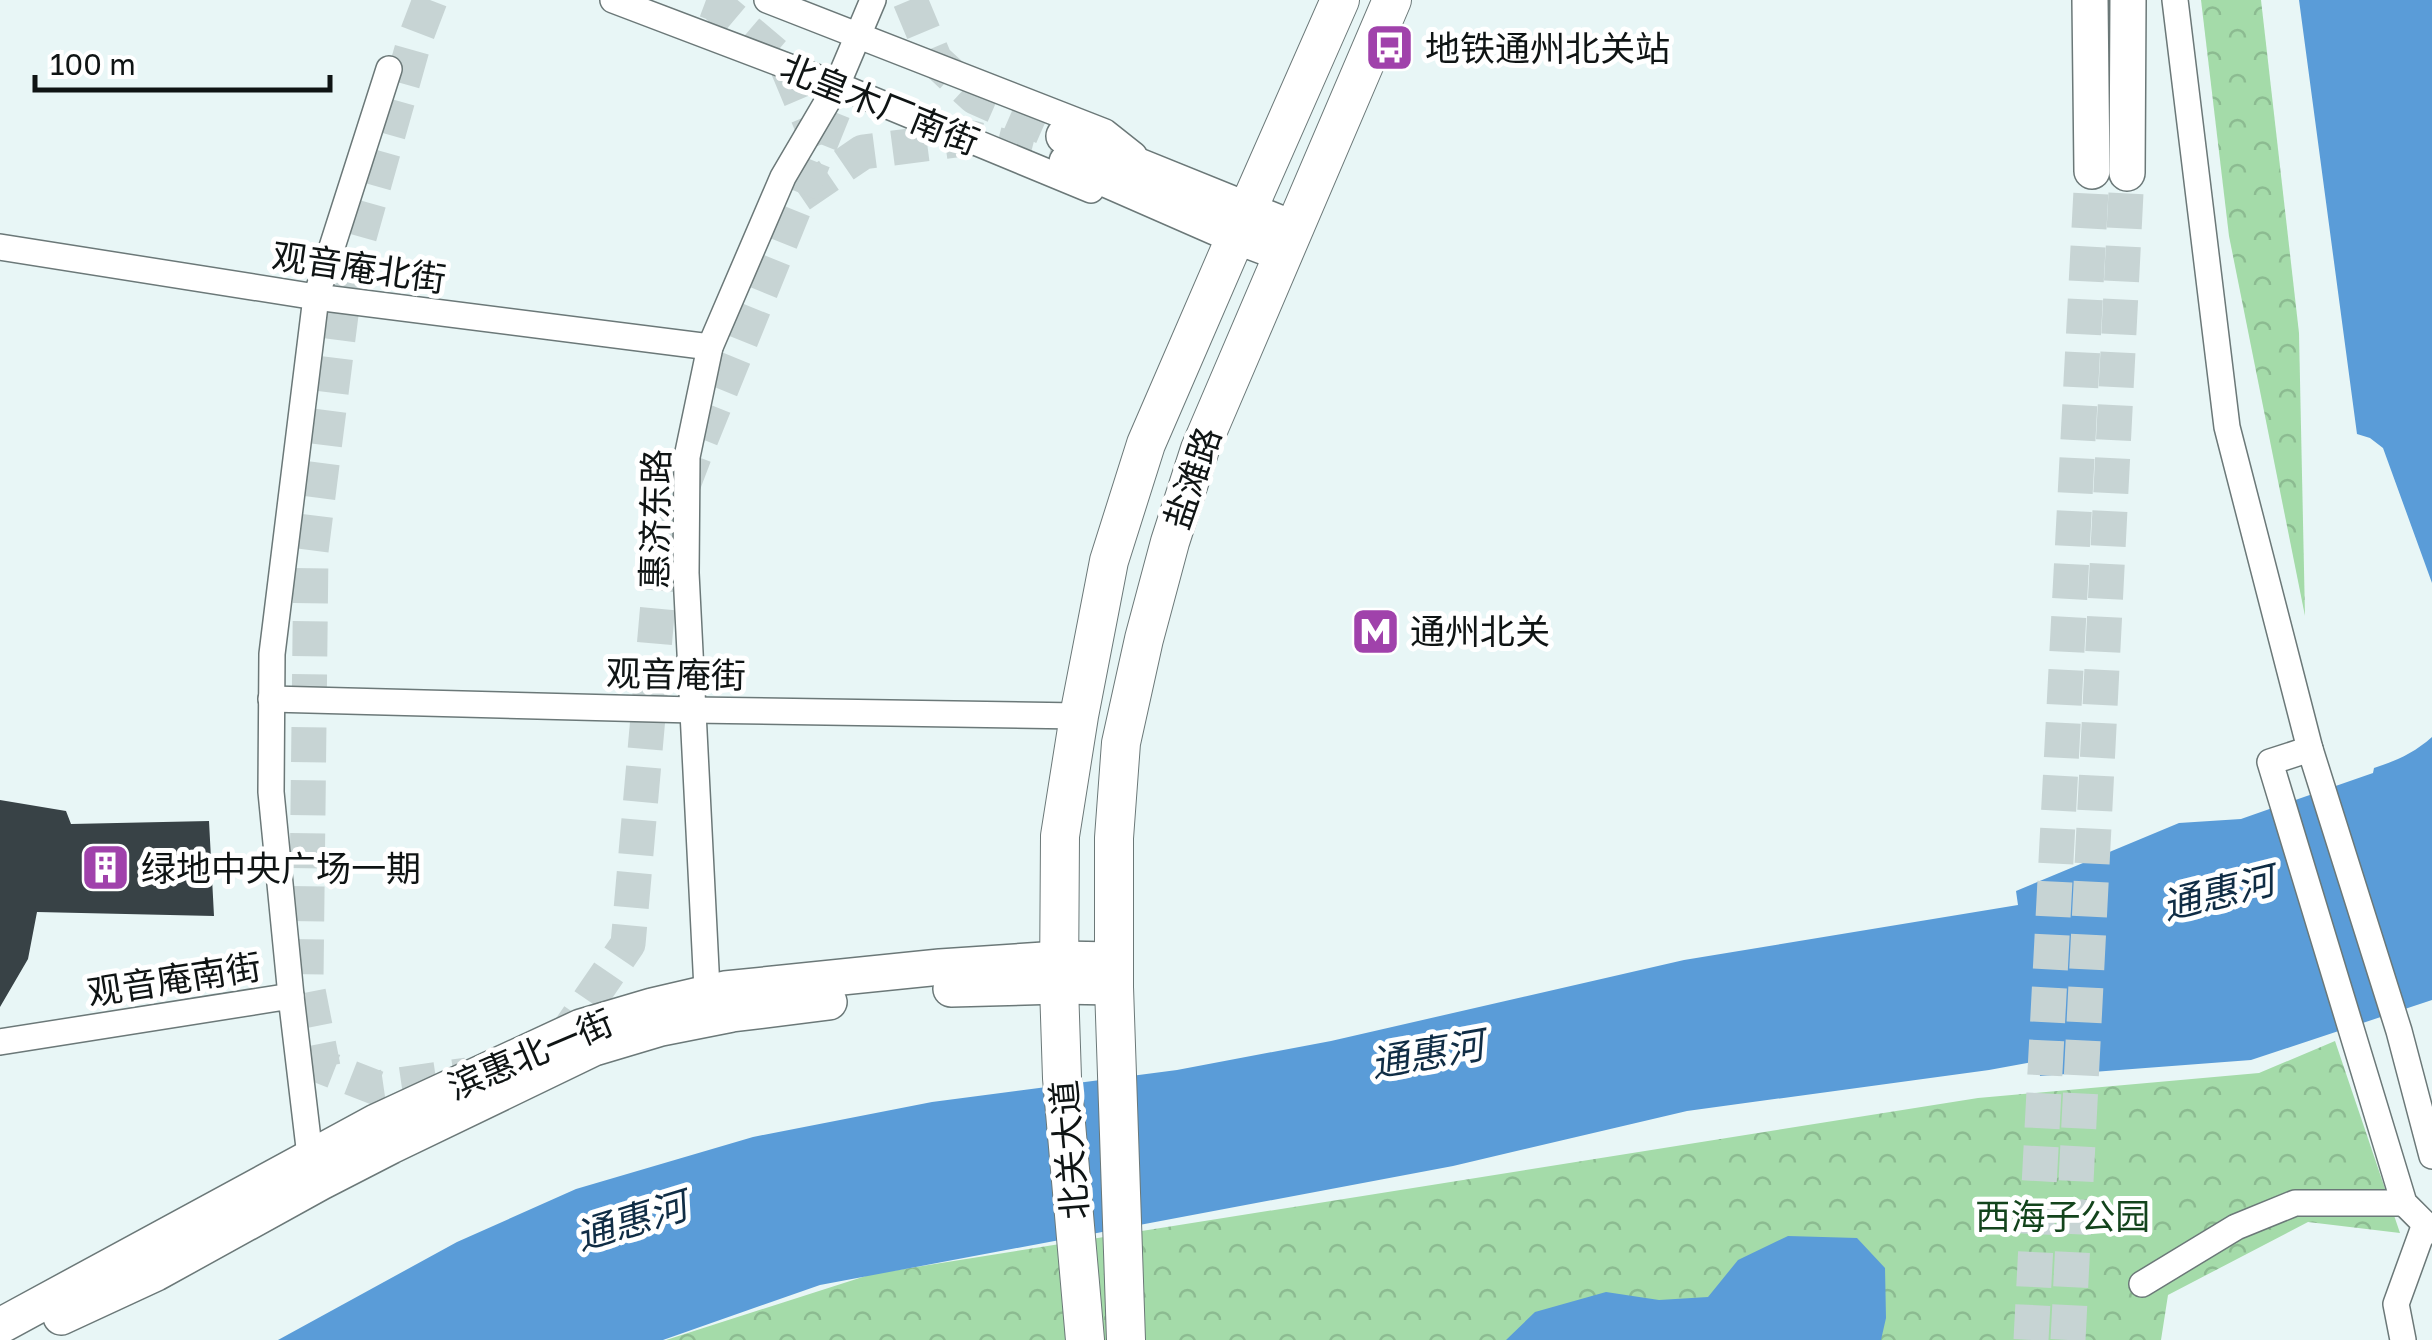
<svg xmlns="http://www.w3.org/2000/svg" width="2432" height="1340" viewBox="0 0 2432 1340" font-family="'Golos Text','Noto Sans SC',sans-serif">
<style>
.park{fill:url(#park-crowns)}
.water{fill:#5a9cd8}
.building{fill:#384246}
.lines{fill:none;stroke-linecap:round;stroke-linejoin:round}
.secondary-tunnel{stroke:#c7d4d4;stroke-width:35;stroke-dasharray:35 18;stroke-linecap:butt}
.street-casing{stroke:#6b7878;stroke-width:28}
.secondary-casing{stroke:#6b7878;stroke-width:38}
.primary-casing{stroke:#6b7878;stroke-width:40}
.street{stroke:#fff;stroke-width:25}
.secondary{stroke:#fff;stroke-width:35}
.primary{stroke:#fff;stroke-width:38}
.labels{text-anchor:middle;dominant-baseline:central;stroke-width:10;stroke-linejoin:round;paint-order:stroke}
.poi-label{font-size:35px;fill:#0f1414;stroke:#fff;text-anchor:start}
.street-label{font-size:35px;fill:#0f1414;stroke:#fff}
.park-label{font-size:35px;fill:#13441c;stroke:#fff}
.water-label{font-size:38px;font-style:italic;fill:#102d45;stroke:#fff}
</style>
<defs>
<pattern id="park-crowns" width="20" height="18" patternUnits="userSpaceOnUse" patternTransform="scale(2.5)"><rect width="20" height="18" fill="#a4dba9"/><path d="M2 6a3 3 0 1 1 6 0M12 15a3 3 0 1 1 6 0" fill="none" stroke="#8cbb91"/></pattern>
</defs>
<rect width="100%" height="100%" fill="#e8f6f6"/>
<g class="park">
<path d="M2201,0H2261L2299,333L2305,616L2229,236Z"/>
<path d="M2335,1041L2400,1233L2308,1222L2168,1295L2161,1340H666L872,1274L1978,1098L2259,1073Z"/>
</g>
<g class="water">
<path d="M2299,0H2432V583L2383,448L2370,438L2357,434Z"/>
<path d="M2432,737V1000L2251,1060L2040,1076L2038,1061L1989,1070L1687,1111L1453,1166L820,1285L663,1340H278L457,1242L576,1189L753,1137L932,1102L1177,1070L1331,1041L1684,960L2018,905L2016,891L2179,823L2241,819L2373,773L2374,768C2396,761 2414,753 2432,737Z"/>
<path d="M1788,1236L1857,1238L1885,1268L1886,1318L1881,1340H1506L1535,1312L1606,1292L1659,1300L1708,1297L1738,1260Z"/>
</g>
<path class="building" d="M0,800L66,811L71,824L209,821L214,916L37,912L28,959L0,1007Z"/>
<g class="lines">
<g class="secondary-tunnel">
<path d="M430,0L414,42L344,291L311,551L306,980L323,1067L377,1088L467,1075"/>
<path d="M706,0L714,3L786,64L820,145"/>
<path d="M910,0L935,60L975,97L1064,136"/>
<path d="M800,195L863,152L972,138L1066,162"/>
<path d="M559,1045L628,944L664,535L696,451L844,85"/>
<path d="M2031,1340L2092,171"/>
<path d="M2068,1340L2127,173"/>
</g>
<defs>
<g id="street">
<path d="M613,0L837,85L1091,190"/>
<path d="M767,0L1105,132L1134,155"/>
<path d="M2175,0L2227,427L2310,749L2399,1031L2432,1156"/>
<path d="M0,247L316,297L710,347"/>
<path d="M271,699L693,710L1079,716"/>
<path d="M2310,749L2270,762L2404,1203L2432,1231"/>
<path d="M291,996L271,792L272,654L316,297L389,69"/>
<path d="M708,1009L686,573L687,457L710,347L783,177L837,85L873,0"/>
<path d="M0,1042L291,996L310,1156L315,1168"/>
<path d="M2142,1284L2236,1227L2295,1203H2404"/>
<path d="M2403,1340L2396,1304L2425,1224"/>
</g>
<g id="secondary">
<path d="M2090,0L2092,171"/>
<path d="M1064,136L1294,229"/>
<path d="M1067,162L1236,236L1284,254"/>
<path d="M2127,173L2128,0"/>
<path d="M951,989L1059,986L1114,987"/>
<path d="M61,1317L156,1273L321,1182L391,1146L594,1048L661,1028L732,1014L829,1002"/>
<path d="M0,1326L376,1122L581,1027L652,1006L725,989L940,967L1059,959L1114,960"/>
</g>
<g id="primary">
<path d="M1085,1340L1062,1078L1059,986L1060,836L1079,716L1109,561L1146,444L1236,236L1340,0"/>
<path d="M1126,1340L1114,987V838L1121,743L1144,639L1170,542L1200,449L1392,0"/>
</g>
</defs>
<use href="#street" class="street-casing"/>
<use href="#secondary" class="secondary-casing"/>
<use href="#primary" class="primary-casing"/>
<use href="#street" class="street"/>
<use href="#secondary" class="secondary"/>
<use href="#primary" class="primary"/>
</g>
<defs>
<symbol id="bus-square" viewBox="-11 -11 22 22"><rect x="-9" y="-9" width="18" height="18" rx="4" fill="#a042ab" stroke="#fff"/><path d="M-5-6H5V4H4V6H2V4H-2V6H-4V4H-5ZM-3.5-4V0h7V-4ZM-3.5 1.2v1.5H-2V1.2ZM2 1.2v1.5H3.5V1.2Z" fill="#fff"/></symbol>
<symbol id="metro-square" viewBox="-11 -11 22 22"><rect x="-9" y="-9" width="18" height="18" rx="4" fill="#a042ab" stroke="#fff"/><path d="M-5.5 5V-5H-3L0 0L3-5H5.5V5H3V-.5L0 4L-3-.5V5Z" fill="#fff"/></symbol>
<symbol id="building-square" viewBox="-11 -11 22 22"><rect x="-9" y="-9" width="18" height="18" rx="4" fill="#a042ab" stroke="#fff"/><path d="M-4-6H4V6H1V3H-1V6H-4ZM-2.5-4.3h1.7v1.8h-1.7ZM.8-4.3h1.7v1.8H.8ZM-2.5-1h1.7V.8h-1.7ZM.8-1h1.7V.8H.8Z" fill="#fff"/></symbol>
</defs>
<g fill-rule="evenodd">
<use href="#bus-square" x="1362" y="20" width="55" height="55"/>
<use href="#metro-square" x="1348" y="604" width="55" height="55"/>
<use href="#building-square" x="78" y="840" width="55" height="55"/>
</g>
<g class="labels">
<g class="poi-label">
<text x="1425" y="48">地铁通州北关站</text>
<text x="1410" y="631">通州北关</text>
<text x="141" y="868">绿地中央广场一期</text>
</g>
<g class="street-label">
<text transform="translate(880 104) rotate(22)">北皇木厂南街</text>
<text transform="translate(359 267) rotate(8)">观音庵北街</text>
<text transform="translate(1192 478) rotate(-71)">盐滩路</text>
<text transform="translate(655 519) rotate(-89)">惠济东路</text>
<text transform="translate(676 674) rotate(1)">观音庵街</text>
<text transform="translate(174 979) rotate(-9)">观音庵南街</text>
<text transform="translate(530 1054) rotate(-23)">滨惠北一街</text>
<text transform="translate(1069 1150) rotate(-95)">北关大道</text>
</g>
<g class="park-label">
<text x="2063" y="1216">西海子公园</text>
</g>
<g class="water-label">
<text transform="translate(2218 892) rotate(-14)">通惠河</text>
<text transform="translate(1427 1053) rotate(-10)">通惠河</text>
<text transform="translate(631 1220) rotate(-17)">通惠河</text>
</g>
</g>
<path d="M35 75v15h295v-15" fill="none" stroke="#0f1414" stroke-width="5"/>
<text x="50" y="75" font-size="30" fill="#0f1414" stroke="#ffffff" stroke-width="8" paint-order="stroke">100 m</text>
</svg>
